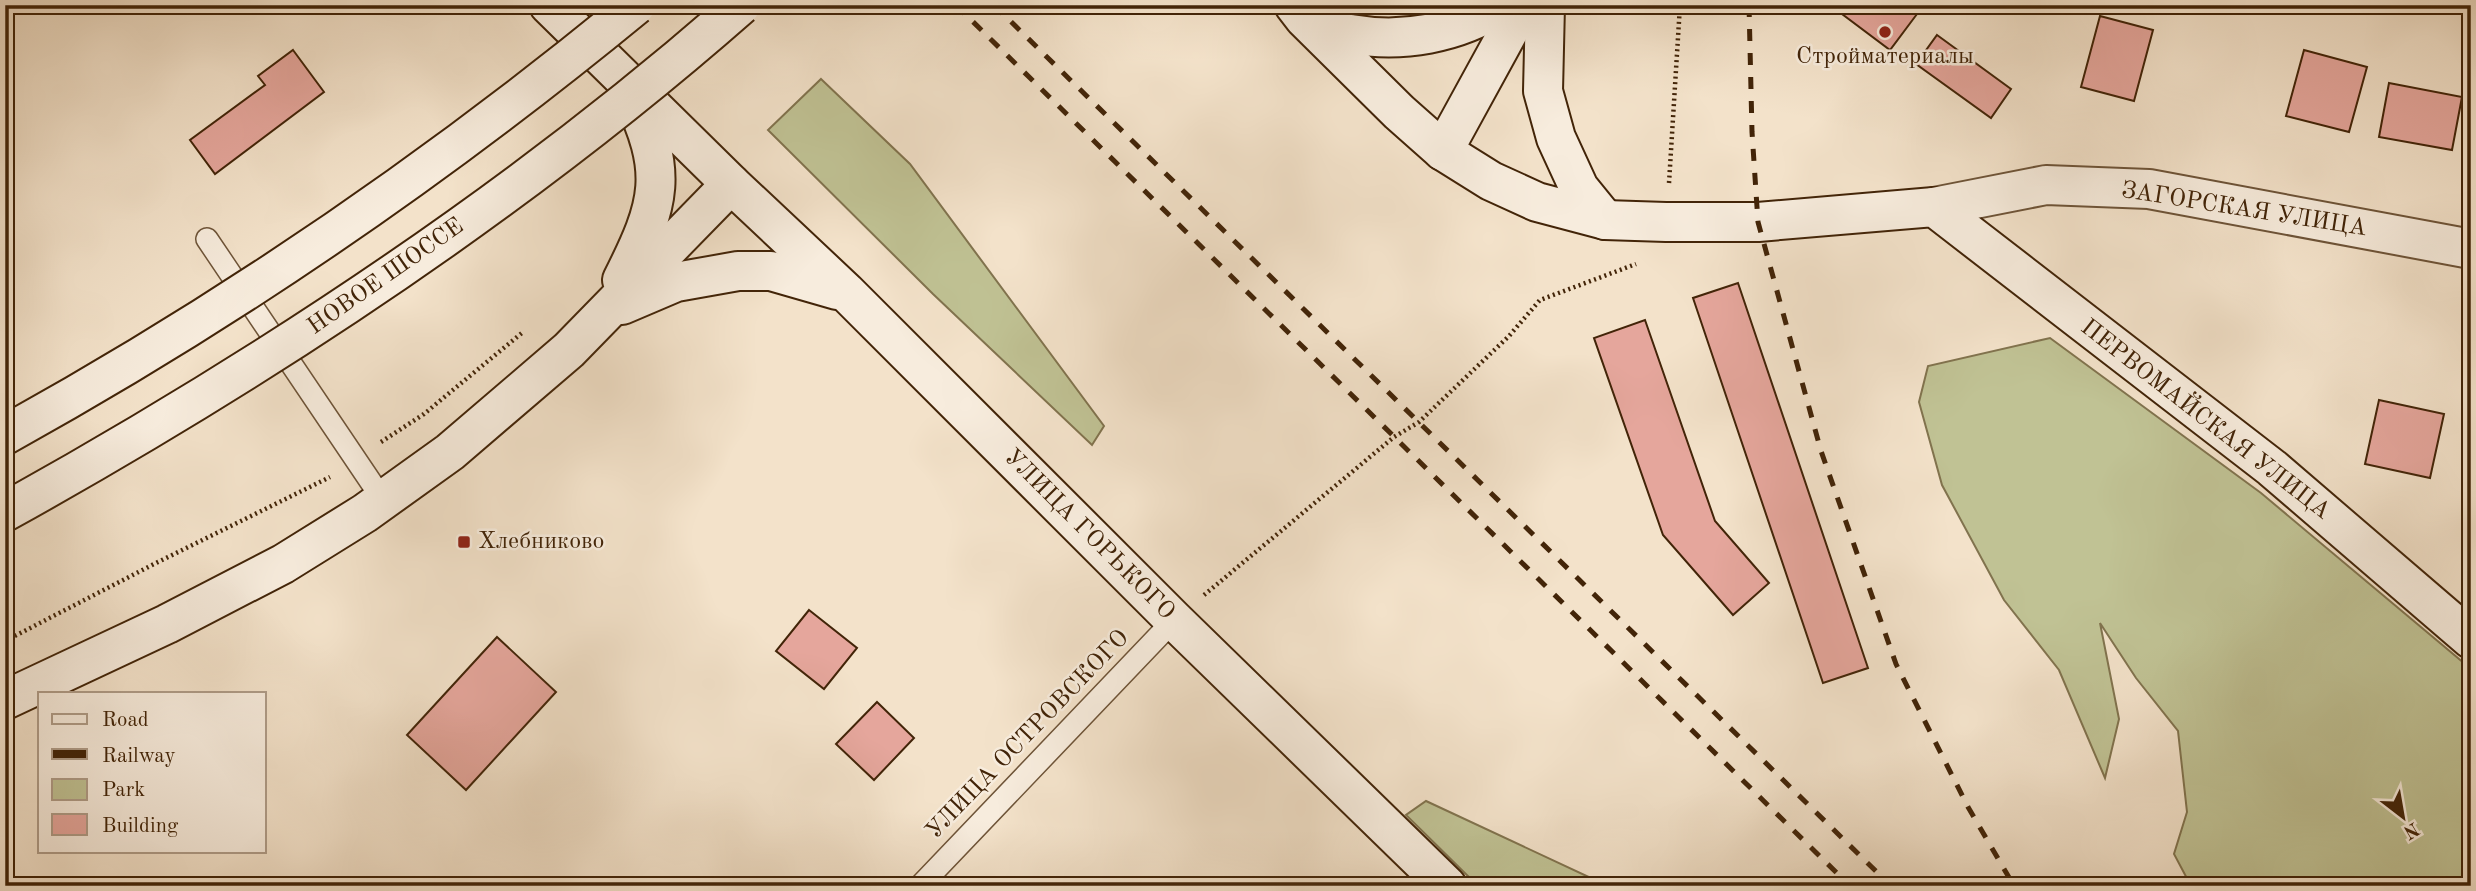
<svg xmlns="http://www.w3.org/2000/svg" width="2476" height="891" viewBox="0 0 2476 891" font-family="'Old Standard TT',serif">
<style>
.green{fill:#c0c294;stroke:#81734e;stroke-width:2}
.building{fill:#e5a69c;stroke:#422408;stroke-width:2}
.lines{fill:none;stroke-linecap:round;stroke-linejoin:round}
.lane-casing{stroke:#6e5438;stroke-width:24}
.street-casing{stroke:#6e5438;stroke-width:42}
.secondary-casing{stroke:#422408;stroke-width:42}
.path{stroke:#422408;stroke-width:4.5;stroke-dasharray:2 3.5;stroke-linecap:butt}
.lane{stroke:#f7ecdd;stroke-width:21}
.street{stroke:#f7ecdd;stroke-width:38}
.secondary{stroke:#f7ecdd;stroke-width:38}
.rail{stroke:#422408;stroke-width:5;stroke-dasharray:12 12;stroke-linecap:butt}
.secondary-bridge-casing{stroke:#422408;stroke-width:42;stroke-linecap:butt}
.secondary-bridge{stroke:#f7ecdd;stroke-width:38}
.poi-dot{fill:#8f2418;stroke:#f7ecdd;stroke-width:2.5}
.labels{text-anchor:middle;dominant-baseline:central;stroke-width:5;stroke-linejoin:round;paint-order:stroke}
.poi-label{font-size:24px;fill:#422408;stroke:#f7ecdd}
.street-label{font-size:24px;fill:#422408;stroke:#f7ecdd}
</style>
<rect width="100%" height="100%" fill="#f3e2ca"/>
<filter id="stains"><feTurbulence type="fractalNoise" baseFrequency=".00286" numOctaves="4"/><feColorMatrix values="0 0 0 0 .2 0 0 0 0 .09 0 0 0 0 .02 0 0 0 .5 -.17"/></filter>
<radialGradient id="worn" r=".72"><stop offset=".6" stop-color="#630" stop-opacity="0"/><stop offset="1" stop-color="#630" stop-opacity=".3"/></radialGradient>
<g class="green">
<path d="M821,79L910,164L1104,426L1092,445L933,294L768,130Z"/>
<path d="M2050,338L2261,493L2471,669V886H2191L2174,854L2187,812L2178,731L2136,678L2100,623L2119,719L2105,778L2059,670L2004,600L1942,485L1919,402L1928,366Z"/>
<path d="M1426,801L1608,886H1478L1406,815Z"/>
</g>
<g class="building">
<path d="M1830,5H1906L1917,14L1890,50Z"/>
<path d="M2100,16L2153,30L2134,101L2081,87Z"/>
<path d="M1937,35L2011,89L1991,118L1916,64Z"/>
<path d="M293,50L324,92L215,174L190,140L265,85L258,76Z"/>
<path d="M2304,50L2367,67L2349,132L2286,116Z"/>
<path d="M2389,83L2462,97L2452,150L2379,137Z"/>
<path d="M1738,283L1868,668L1823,683L1693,298Z"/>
<path d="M1645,320L1715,521L1769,583L1733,615L1663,535L1594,338Z"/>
<path d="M2379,400L2444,414L2430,478L2365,464Z"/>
<path d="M809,610L857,648L824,689L776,651Z"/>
<path d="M497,637L556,692L466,790L407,735Z"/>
<path d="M877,702L914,738L874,780L836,744Z"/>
</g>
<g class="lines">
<defs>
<g id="lane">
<path d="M207,239L383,500"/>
<path d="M920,886L1174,620"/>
</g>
<path id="street" d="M1934,207L2046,185L2149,189L2471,249"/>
<g id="secondary">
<path d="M549,5L731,184L846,292L1174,620L1447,886"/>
<path d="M1294,5L1304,18L1399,112L1443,151L1491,181L1537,202L1605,220L1666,222H1758L1934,207L2272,468L2471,639"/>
<path d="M1545,5L1543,91L1556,138L1579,188L1605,220"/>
<path d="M1309,20C1322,25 1336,31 1350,34C1402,43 1457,34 1501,5"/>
<path d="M1443,151L1523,5"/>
<path d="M622,280C661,203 669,172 630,92"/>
<path d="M622,305L676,282L738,271H771L837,290"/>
<path d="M5,700L167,624L283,564L365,513L450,452L569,350L731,184"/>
</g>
</defs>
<use href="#lane" class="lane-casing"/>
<use href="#street" class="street-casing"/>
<use href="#secondary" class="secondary-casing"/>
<g class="path">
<path d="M1669,183L1680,5"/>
<path d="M381,442L424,414L523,332"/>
<path d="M1204,595L1394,437L1419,422L1509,336L1540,300L1636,264"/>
<path d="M5,641L156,563L330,477"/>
</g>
<use href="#lane" class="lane"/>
<use href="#street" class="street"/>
<use href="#secondary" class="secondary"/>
<g class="rail">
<path d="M956,5L1850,886"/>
<path d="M994,5L1891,886"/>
<path d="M1749,5L1752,132L1758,222L1821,451L1896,664L1968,807L2014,886"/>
</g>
<defs>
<g id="secondary-bridge">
<path d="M5,435C228,312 439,167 636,5"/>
<path d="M5,512C266,367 517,202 741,5"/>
</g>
</defs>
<use href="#secondary-bridge" class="secondary-bridge-casing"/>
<use href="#secondary-bridge" class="secondary-bridge"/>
</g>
<g class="poi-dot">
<circle cx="1885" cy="32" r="7"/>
<rect x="457" y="535" width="14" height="14" rx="3.5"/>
</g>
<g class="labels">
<g class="poi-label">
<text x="1885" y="57">Стройматериалы</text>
<text x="478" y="542" text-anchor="start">Хлебниково</text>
</g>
<g class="street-label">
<text transform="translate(2244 210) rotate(9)">ЗАГОРСКАЯ УЛИЦА</text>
<text transform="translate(386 277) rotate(-35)">НОВОЕ ШОССЕ</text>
<text transform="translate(2205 420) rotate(38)">ПЕРВОМАЙСКАЯ УЛИЦА</text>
<text transform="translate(1089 535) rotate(45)">УЛИЦА ГОРЬКОГО</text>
<text transform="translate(1028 735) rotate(-46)">УЛИЦА ОСТРОВСКОГО</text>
</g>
</g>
<rect width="2476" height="891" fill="none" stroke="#f3e2ca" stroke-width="28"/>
<rect x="7" y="7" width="2462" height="877" fill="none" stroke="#422408" stroke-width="3.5"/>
<rect x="14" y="14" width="2448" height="863" fill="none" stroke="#422408" stroke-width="2"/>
<rect x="38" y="692" width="228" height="161" fill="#f7ecdd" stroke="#af9c88" stroke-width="2"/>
<rect x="52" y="714" width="35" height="10" fill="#f7ecdd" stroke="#af9c88" stroke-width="2"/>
<text x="102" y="726" font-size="21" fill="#422408">Road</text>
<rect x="52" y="749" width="35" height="10" fill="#422408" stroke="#af9c88" stroke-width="2"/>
<text x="102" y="762" font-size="21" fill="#422408">Railway</text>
<rect x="52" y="779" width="35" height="21" fill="#c0c294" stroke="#af9c88" stroke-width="2"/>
<text x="102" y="796" font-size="21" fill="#422408">Park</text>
<rect x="52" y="814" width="35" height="21" fill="#e5a69c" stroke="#af9c88" stroke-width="2"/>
<text x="102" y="832" font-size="21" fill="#422408">Building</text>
<g transform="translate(2403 817) rotate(149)" stroke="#f7ecdd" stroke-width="5" paint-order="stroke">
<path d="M0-5L12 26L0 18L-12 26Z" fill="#422408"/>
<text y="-10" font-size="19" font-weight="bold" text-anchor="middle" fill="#422408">N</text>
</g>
<rect width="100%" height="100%" filter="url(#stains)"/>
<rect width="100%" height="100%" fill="url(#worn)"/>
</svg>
